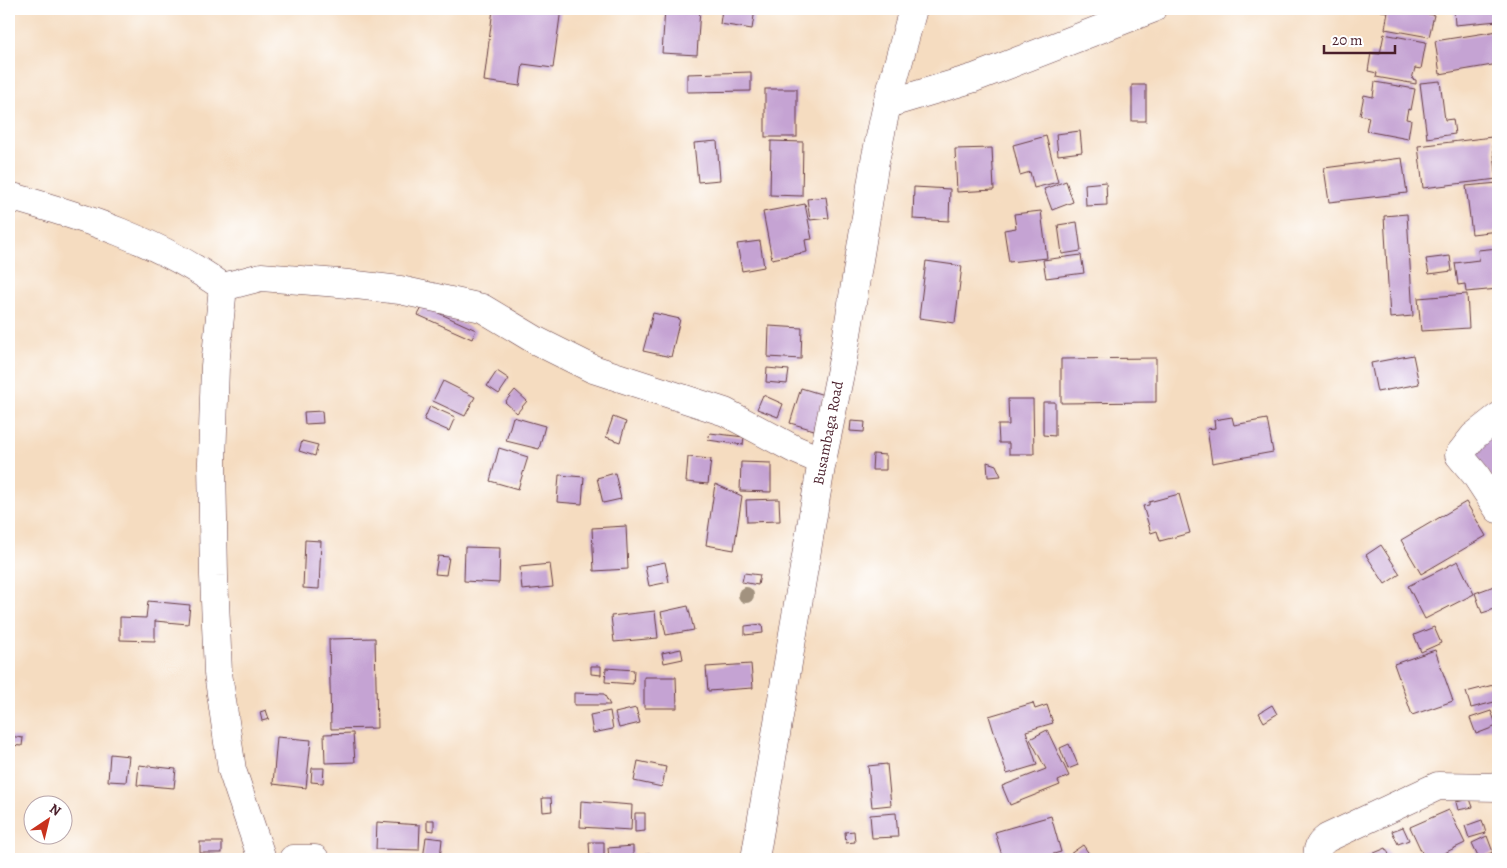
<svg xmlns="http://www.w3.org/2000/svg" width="1507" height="868" viewBox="0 0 1507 868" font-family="Alegreya,serif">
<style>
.building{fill:#c5a3d3}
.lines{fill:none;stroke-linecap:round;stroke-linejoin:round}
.minor-casing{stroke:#643b41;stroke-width:29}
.minor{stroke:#fff;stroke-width:28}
.tree{fill:#a2927f}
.labels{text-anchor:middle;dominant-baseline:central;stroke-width:4;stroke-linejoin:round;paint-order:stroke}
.street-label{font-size:15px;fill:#4a1f2b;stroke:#fff}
</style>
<rect width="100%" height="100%" fill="#fff"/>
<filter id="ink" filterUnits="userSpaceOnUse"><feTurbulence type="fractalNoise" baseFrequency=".02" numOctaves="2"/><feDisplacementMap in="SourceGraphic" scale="10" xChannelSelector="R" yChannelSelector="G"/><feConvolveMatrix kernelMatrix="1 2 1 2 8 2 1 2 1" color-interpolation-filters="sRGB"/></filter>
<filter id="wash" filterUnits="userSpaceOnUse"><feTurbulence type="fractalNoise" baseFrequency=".0096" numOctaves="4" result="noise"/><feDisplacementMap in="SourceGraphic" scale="20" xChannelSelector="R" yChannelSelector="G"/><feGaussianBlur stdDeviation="1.12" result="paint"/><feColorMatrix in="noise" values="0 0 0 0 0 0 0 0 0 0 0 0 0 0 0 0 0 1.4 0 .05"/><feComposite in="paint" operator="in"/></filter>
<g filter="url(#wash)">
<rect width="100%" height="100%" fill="#f5dcc0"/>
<g id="blocks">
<g class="building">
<path d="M493,9H561L553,68L523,64L520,86L484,81Z"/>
<path d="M665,9H700L697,55L662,53Z"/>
<path d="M722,9H755L752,29L720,24Z"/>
<path d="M1382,9H1429L1428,14L1434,15L1429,37L1385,29L1388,12L1381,11Z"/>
<path d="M1454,9H1498V21L1455,25Z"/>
<path d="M1498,31V64L1440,74L1435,41Z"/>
<path d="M1384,34L1426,42L1421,69L1415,68L1412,79L1416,80V84L1376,77L1377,73L1368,71L1371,53L1380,54Z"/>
<path d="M751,72V91L687,92V74Z"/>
<path d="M1440,81L1445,120L1453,119L1455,134L1427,138L1420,83Z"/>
<path d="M1375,82L1415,89L1411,110L1408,109L1406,119L1411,120L1408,139L1366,131L1369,117L1360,115L1364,95L1373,97Z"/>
<rect x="1132" y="85" width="14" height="36"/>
<rect x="765" y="89" width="32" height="48"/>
<path d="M1080,131L1082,152L1058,155L1056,134Z"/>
<path d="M1046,136L1058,182L1034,188L1030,172L1020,175L1013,145Z"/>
<path d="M1492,137L1497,179L1423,188L1418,146Z"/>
<path d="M717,141L720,180L698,182L694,143Z"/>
<path d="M771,141L803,142L802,196L770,195Z"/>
<path d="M992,148L994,190L957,192L955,149Z"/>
<path d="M1402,158L1407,193L1329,202L1324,168Z"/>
<path d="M1066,181L1073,202L1052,210L1044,189Z"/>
<path d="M1106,182L1107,205L1086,206L1085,184Z"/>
<path d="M1498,183V231L1472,234L1466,186Z"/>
<path d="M914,187L950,189L949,221L913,219Z"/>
<path d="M826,197L829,218L810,220L807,199Z"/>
<path d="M805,204L812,239L805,240L807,252L772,259L763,212Z"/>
<path d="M1041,211L1047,258L1009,262L1004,230L1016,228L1014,214Z"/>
<path d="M1407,214L1413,316L1390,318L1384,216Z"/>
<path d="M1077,222L1081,251L1062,254L1058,225Z"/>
<path d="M760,241L764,267L742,271L737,244Z"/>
<path d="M1498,248V289L1466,292L1465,284L1458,285L1455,263L1479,260L1478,250Z"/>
<path d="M1081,255L1084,273L1046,278L1043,260Z"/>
<path d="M1450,256L1452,271L1429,274L1426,259Z"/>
<path d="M926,261L962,266L955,323L919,318Z"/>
<path d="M1467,294L1469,328L1421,331L1418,298Z"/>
<path d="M423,306L476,330L472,339L418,315Z"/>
<path d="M653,313L680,319L671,357L643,351Z"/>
<path d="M769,326L802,328L801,359L768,357Z"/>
<path d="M1413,355L1419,384L1377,392L1371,363Z"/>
<path d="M1156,358V402L1061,403V359Z"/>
<path d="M767,368L789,370L787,384L766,382Z"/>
<path d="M497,371L509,379L499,394L487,386Z"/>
<path d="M443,381L475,397L465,416L433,401Z"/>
<path d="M801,388L824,395L814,430L790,423Z"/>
<path d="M515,390L527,401L517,413L505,402Z"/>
<path d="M763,395L783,404L778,417L757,409Z"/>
<path d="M1008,399H1033L1034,454H1009V443H999L998,425H1009Z"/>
<path d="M1043,402H1055V436L1043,435Z"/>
<path d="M430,406L455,417L449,431L424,420Z"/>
<path d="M322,411L323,423L305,424L304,412Z"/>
<path d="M513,417L545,426L539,449L506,441Z"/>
<path d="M613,417L626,422L620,442L606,437Z"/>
<path d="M1232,417L1234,425L1267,419L1273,452L1212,463L1207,429L1215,428L1214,420Z"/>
<path d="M851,421L865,422L864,432L850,431Z"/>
<path d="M1498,430V486L1471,448Z"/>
<path d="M710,433L744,437L743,445L708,440Z"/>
<path d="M302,441L318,445L315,456L299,451Z"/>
<path d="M499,448L528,457L518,489L490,481Z"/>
<path d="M873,454L886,455V470H872Z"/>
<path d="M688,457L711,459L708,484L686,482Z"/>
<path d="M741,462L771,463V492L740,491Z"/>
<path d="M987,462L996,465L1001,476L988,477Z"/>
<path d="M615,473L621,499L603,503L597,478Z"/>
<path d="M559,475L584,477L582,504L557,502Z"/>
<path d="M715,484L742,496L734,550L706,545Z"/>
<path d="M1179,494L1190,533L1160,541L1157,531L1151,533L1143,506L1149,505V502Z"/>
<path d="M779,499L780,521L747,522L746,500Z"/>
<path d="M1466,502L1486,536L1421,574L1401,540Z"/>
<path d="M626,526L628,569L594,571L592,528Z"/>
<path d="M305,540L321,541L319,589L303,588Z"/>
<path d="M1381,545L1400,574L1385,584L1366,555Z"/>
<path d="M465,547L500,548L499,583L464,581Z"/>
<path d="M438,556L449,557L446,575L435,574Z"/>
<path d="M1458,561L1474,594L1425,619L1408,586Z"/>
<path d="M665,562L669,582L649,586L645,566Z"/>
<path d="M550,564L553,587L522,590L520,567Z"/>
<path d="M744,573L760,575L758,585L742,582Z"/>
<path d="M1494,586L1498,599V608L1482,613L1475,593Z"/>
<path d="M148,601L190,605L188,624L155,621V641L120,640V617L146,618Z"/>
<path d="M688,606L694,630L666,635L661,612Z"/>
<path d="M655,611L658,638L614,642L611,616Z"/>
<path d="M762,624L763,633L745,635V626Z"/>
<path d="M1434,627L1441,643L1421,652L1414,635Z"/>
<path d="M375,638L377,728L331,729L329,639Z"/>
<path d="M681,649L683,659L664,663L662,653Z"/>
<path d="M1435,650L1453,701L1412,715L1394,664Z"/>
<path d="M751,664L753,688L708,691L706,667Z"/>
<path d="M591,666H601V675L591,674Z"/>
<path d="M606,668L634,670L633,684L605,682Z"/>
<path d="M644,677H676L677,708H644Z"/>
<path d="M1497,684L1498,701L1471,708L1466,692Z"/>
<path d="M574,693L604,694L610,705H574Z"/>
<path d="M1033,703L1035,709L1047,705L1053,723L1026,731L1037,765L1007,774L989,716Z"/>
<path d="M1498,704V718L1494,705Z"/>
<path d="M1272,705L1277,714L1264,722L1259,713Z"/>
<path d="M636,708L640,723L619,728L615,713Z"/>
<path d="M266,710L269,719L262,721L260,712Z"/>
<path d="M610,711L613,729L593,733L590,715Z"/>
<path d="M1491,711L1497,726L1476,734L1470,718Z"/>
<path d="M1047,730L1069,776L1058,781L1060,785L1010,805L1002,786L1046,769L1030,739Z"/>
<path d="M353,733L355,762L325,763L324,734Z"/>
<path d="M9,736L23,738L22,746L9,745Z"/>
<path d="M277,737L311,740L306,788L273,784Z"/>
<path d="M1069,744L1078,765L1068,769L1060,748Z"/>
<path d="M110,754L129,756L126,782L108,781Z"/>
<path d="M638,761L666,767L662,787L634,781Z"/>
<path d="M887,764L891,805L872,807L868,766Z"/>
<path d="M139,765L176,769L174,788L137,785Z"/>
<path d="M312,768H324L323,783L311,782Z"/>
<path d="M542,798H551L552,811L543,812Z"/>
<path d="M1470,799L1473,807L1458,810L1456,802Z"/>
<path d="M581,801L632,805L631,830L580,827Z"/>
<path d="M1449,810L1465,843L1432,859H1425L1410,827Z"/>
<path d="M635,813H645V831L635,832Z"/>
<path d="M896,813L898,837L872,838L870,815Z"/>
<path d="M1051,816L1061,852L1035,859H1003L995,832Z"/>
<path d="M427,820H434V831L427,830Z"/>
<path d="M1482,820L1486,833L1469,838L1465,826Z"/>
<path d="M377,822L420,825L419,850L376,849Z"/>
<path d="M1403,827L1409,840L1398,844L1392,831Z"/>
<path d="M854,831L855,842L846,843L845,832Z"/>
<path d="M1487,836L1493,852L1479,858L1472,843Z"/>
<path d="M426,837L442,839L440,859H423Z"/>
<rect x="200" y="842" width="22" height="11"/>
<path d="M589,842H604V859H590Z"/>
<path d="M1083,845L1092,858L1074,859L1070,854Z"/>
<path d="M633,846V856L649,854V859H609L608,848Z"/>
<path d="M1386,848L1391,859H1360Z"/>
<path d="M209,855L237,858L236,859H208Z"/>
</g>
</g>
</g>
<g filter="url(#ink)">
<use href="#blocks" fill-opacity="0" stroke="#643b41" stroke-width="1"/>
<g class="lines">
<defs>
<g id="minor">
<path d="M887,104L974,78L1152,9"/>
<path d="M9,196C84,217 159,241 223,287"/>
<path d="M1498,417L1474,436L1459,455L1475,474L1498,509"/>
<path d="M262,859L232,770L218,673L214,576L212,462L215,366L223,287L261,277L339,283L400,290L482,308L537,341L593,369L725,412L794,449L822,461"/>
<path d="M293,859H315"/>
<path d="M755,859L822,461L843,359L875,161L887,104L913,9"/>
<path d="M1318,859C1316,849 1319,844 1327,838L1438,786L1498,787"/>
</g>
</defs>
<use href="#minor" class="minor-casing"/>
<use href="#minor" class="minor"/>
</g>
<circle class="tree" cx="746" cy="595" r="8"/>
</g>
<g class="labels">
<g class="street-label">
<text transform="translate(828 433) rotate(-79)">Busambaga Road</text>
</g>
</g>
<rect width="1507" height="868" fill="none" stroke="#fff" stroke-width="30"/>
<g transform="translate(48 820) rotate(35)"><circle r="24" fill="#ffffff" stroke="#b7a5aa"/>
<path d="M0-4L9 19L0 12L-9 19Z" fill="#c8321e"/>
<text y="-8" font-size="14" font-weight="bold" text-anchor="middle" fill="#4a1f2b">N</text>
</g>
<path d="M1324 45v8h71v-8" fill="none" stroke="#4a1f2b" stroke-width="2.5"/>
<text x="1332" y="45" font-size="15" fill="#4a1f2b" stroke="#ffffff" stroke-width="4" paint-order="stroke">20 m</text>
</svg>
